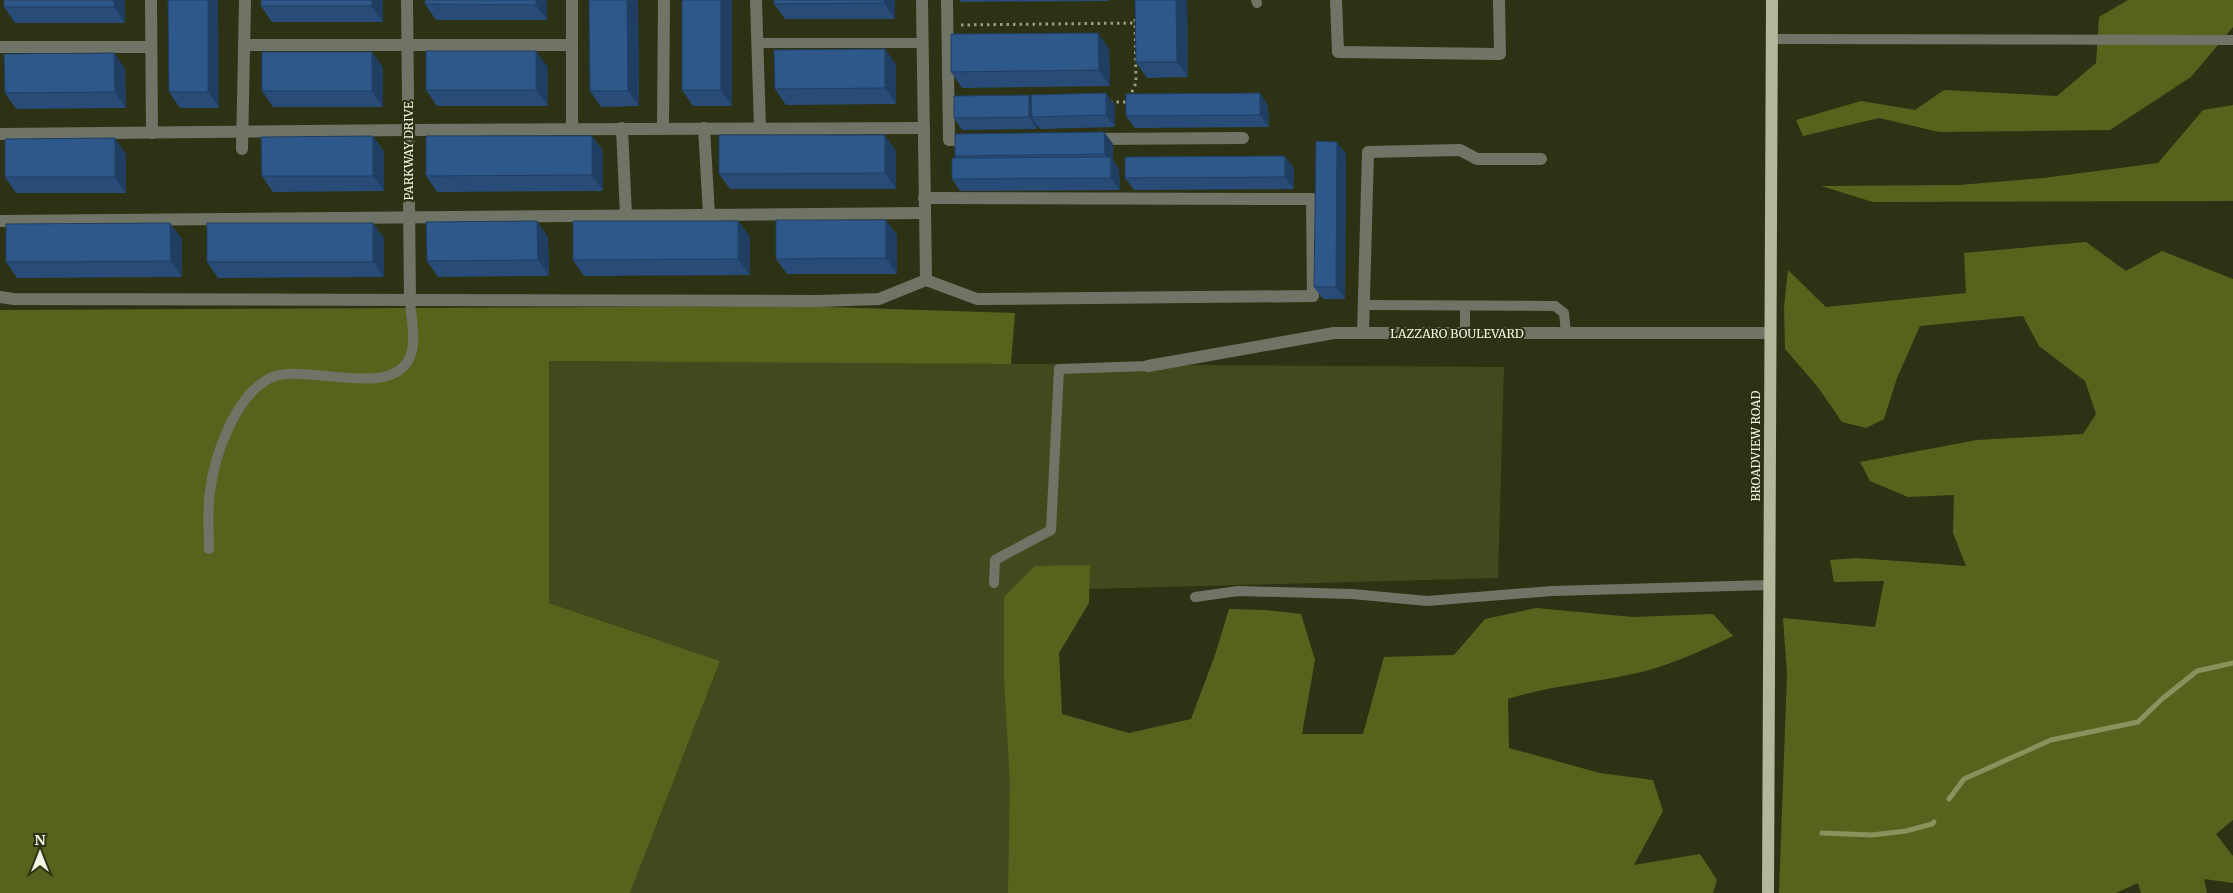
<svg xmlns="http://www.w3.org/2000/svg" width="2233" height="893" viewBox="0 0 2233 893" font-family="Merriweather,serif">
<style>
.green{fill:#424a1d}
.forest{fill:#57631d}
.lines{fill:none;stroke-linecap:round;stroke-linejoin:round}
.stream{stroke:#89925d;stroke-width:5}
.path{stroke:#989d85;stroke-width:3;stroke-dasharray:2.5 4;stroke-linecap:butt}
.lane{stroke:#707466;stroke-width:10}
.street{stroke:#707466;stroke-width:12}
.primary{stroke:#b2b99b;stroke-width:12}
.wall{fill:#284c77}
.shaded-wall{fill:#203e61}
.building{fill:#2e588a;stroke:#203e61}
.labels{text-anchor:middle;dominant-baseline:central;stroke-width:4.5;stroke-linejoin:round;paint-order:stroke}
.street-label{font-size:12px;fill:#f1f5e3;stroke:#2c3213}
</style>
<rect width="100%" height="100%" fill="#2c3213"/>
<path class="green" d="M549,361L1504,367L1498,578L1054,590L1044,893H630L720,661L549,603Z"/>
<g class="forest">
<path d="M2128,0H2233V27L2191,77L2110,130L1939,132L1879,118L1803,136L1796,120L1861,101L1915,110L1944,90L2057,96L2096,63L2099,17Z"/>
<path d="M2233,105V201L1873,202L1821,186L1959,185L2043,178L2158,163L2203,110Z"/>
<path d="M2086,242L2126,271L2162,251L2233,279V820L2216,834L2233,856V883L2204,879L2207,893H2141L2138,883L2116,893H1779L1787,674L1783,618L1875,627L1884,581L1834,582L1830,560L1857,558L1966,566L1953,533L1954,495L1908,497L1870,481L1860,462L1977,440L2083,434L2096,414L2085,381L2039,346L2023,316L1920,326L1897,378L1884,419L1866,428L1842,422L1817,386L1785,349L1784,307L1788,270L1826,307L1966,293L1964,253Z"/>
<path d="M797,306L1015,313L1011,364L549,361V603L720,661L630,893H0V310Z"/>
<path d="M1090,565L1089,603L1059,653L1062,714L1129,733L1191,719L1215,655L1229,609L1266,610L1301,614L1315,660L1302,734H1363L1384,657L1454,655L1485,619L1536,608L1633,617L1713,614L1733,636C1701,651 1667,667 1633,674C1591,683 1548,686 1508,699L1509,748L1600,773L1653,780L1663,811L1634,865L1700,854L1717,880L1713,893H1008L1010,783L1004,680V597L1035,566Z"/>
</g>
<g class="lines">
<g class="stream">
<path d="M1949,799L1964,779L2051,740L2138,722L2162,699L2197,671L2233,663"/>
<path d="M1822,833L1872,835L1906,831L1932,824L1934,822"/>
</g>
<g class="path">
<path d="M961,25L1135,23"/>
<path d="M1129,98L1136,83L1135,16"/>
<path d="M1110,102H1127"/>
</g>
<g class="lane">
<path d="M1256,0L1257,3"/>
<path d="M1772,39L2233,40"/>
<path d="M757,43H923"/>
<path d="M1364,305L1555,306L1564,313L1566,333"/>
<path d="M1465,306V333"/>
<path d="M209,549C209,531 207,511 210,492C214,456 235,396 270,378C304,361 395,403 411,354C416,339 411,317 410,301"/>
<path d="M994,583L995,560L1051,530L1059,369L1148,366"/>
<path d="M1195,597L1238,591L1352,594L1427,601L1552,591L1769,585"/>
</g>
<g class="street">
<path d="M151,0L152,133"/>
<path d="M407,0L410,301"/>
<path d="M572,0V129"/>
<path d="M756,0L760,128"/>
<path d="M922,0L926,280"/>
<path d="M947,0L949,140H971"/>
<path d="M1336,0L1338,52L1500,54L1499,0"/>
<path d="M244,45H572"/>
<path d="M0,47H151"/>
<path d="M622,128L626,216"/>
<path d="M663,128L664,0"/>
<path d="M704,128L709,215"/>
<path d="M0,134L408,130L924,128"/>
<path d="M1094,139L1243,138"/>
<path d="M242,149L245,0"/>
<path d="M0,221L924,213"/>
<path d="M0,297L14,299L818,301L879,299L926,280L977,299L1313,296L1312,199L924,198"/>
<path d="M1363,333L1368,152L1460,150L1477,159H1541"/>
<path d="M1148,366L1334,333H1769"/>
</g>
<path class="primary" d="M1768,893L1772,0"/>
</g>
<g class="wall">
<path d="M125,0V23H15L4,7Z"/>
<path d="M168,0L219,108H180L169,92Z"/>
<path d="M261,0H383V22H272L261,6Z"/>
<path d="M547,0V20H436L425,4Z"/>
<path d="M589,0H638L639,106L601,107L590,91Z"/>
<path d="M682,0L732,106H693L682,90Z"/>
<path d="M774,0H895V19H785L774,4Z"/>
<path d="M960,0H1109V1L961,2Z"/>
<path d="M1135,0H1187L1188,77L1147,78L1136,62Z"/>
<path d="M885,49L896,65V104L786,105L775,89Z"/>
<path d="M1109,49L1110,86L962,88L951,72Z"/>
<path d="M114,53L125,69L126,108L16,109L5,93Z"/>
<path d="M383,67V107H273L262,91Z"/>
<path d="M548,67V106H437L426,90Z"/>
<path d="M1032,99L1115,105V127L1040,129L1037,125V129L962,130L954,118Z"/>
<path d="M1268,105L1269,127L1135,128L1126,116Z"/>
<path d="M1104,132L1113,144V160L1119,169L1120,190L960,191L952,179L956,158L955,156Z"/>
<path d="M373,136L384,152V191L273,192L262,176Z"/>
<path d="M592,136L603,151V191L437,192L426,176Z"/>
<path d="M896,151V189H730L719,174Z"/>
<path d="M126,154V193H16L5,177Z"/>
<path d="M1346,154L1345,299H1323L1314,287Z"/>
<path d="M1294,168V189L1134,190L1125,178Z"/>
<path d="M738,221L750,237V275L584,276L573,260Z"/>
<path d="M373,223L384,238V277L218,278L207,262Z"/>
<path d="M897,235V274H787L776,259Z"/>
<path d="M548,237L549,276L438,277L427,261Z"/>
<path d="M182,239V277L17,278L6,262Z"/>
</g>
<g class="shaded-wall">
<path d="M114,0H125V23L114,7Z"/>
<path d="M208,0H218L219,108L208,92Z"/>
<path d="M372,0H383V22L372,6Z"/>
<path d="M536,0H547V20L536,5Z"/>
<path d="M627,0H638L639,106L628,91Z"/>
<path d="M721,0H732V106L721,90Z"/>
<path d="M884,0H895V19L884,3Z"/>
<path d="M1176,0H1187L1188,77L1177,62Z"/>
<path d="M1098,33L1109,49L1110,86L1099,70Z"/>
<path d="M885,49L896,65V104L885,88Z"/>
<path d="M536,51L548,67V106L536,90Z"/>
<path d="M372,52L383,67V107L372,91Z"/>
<path d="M114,53L125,69L126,108L115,92Z"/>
<path d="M1106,93L1115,105V127L1106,115Z"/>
<path d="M1260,93L1268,105L1269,127L1260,115Z"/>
<path d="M1029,95L1037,107L1032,117L1037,125V129L1029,117Z"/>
<path d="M1104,132L1113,144V160L1119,169L1120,190L1111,178V163L1105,154Z"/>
<path d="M885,135L896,151V189L885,173Z"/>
<path d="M373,136L384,152V191L373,176Z"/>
<path d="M592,136L603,151V191L592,175Z"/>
<path d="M115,138L126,154V193L115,177Z"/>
<path d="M1337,142L1346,154L1345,299L1336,287Z"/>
<path d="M1285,156L1294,168V189L1285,177Z"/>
<path d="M886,220L897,235V274L886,258Z"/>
<path d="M537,221L548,237L549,276L538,260Z"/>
<path d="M738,221L750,237V275L738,259Z"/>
<path d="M170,223L182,239V277L171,261Z"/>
<path d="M373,223L384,238V277L373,262Z"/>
</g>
<g class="building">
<rect x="4" y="0" width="110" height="7"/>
<path d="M168,0H208V92H169Z"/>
<rect x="261" y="0" width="111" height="6"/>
<path d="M425,0H536V5L425,4Z"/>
<path d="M589,0H627L628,91H590Z"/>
<rect x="682" y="0" width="39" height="90"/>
<path d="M774,0H884V3L774,4Z"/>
<path d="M1135,0H1176L1177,62H1136Z"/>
<path d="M1098,33L1099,70L951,72V34Z"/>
<path d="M885,49V88L775,89L774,50Z"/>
<rect x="426" y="51" width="110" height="39"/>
<rect x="262" y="52" width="110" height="39"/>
<path d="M114,53L115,92L5,93L4,54Z"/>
<path d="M1106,93V115L1032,117L1031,95Z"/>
<path d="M1260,93V115L1126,116V94Z"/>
<path d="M1029,95V117L954,118V96Z"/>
<path d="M1104,132L1105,154L955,156V134Z"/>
<path d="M719,135H885V173L719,174Z"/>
<path d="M373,136V176H262L261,137Z"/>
<path d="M426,136H592V175L426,176Z"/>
<path d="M115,138V177H5V139Z"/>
<path d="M1316,141L1337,142L1336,287H1314Z"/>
<path d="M1285,156V177L1125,178V157Z"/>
<path d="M1111,157V178L952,179V158Z"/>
<path d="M776,220H886V258L776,259Z"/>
<path d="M537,221L538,260L427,261L426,222Z"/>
<path d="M573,221H738V259L573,260Z"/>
<path d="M170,223L171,261L6,262V224Z"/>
<rect x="207" y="223" width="166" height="39"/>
</g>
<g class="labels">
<g class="street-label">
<text transform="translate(408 151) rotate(-90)">PARKWAY DRIVE</text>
<text x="1457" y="333">LAZZARO BOULEVARD</text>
<text transform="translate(1755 446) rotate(-90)">BROADVIEW ROAD</text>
</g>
</g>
<g transform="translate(40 853)" stroke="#2c3213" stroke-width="4" paint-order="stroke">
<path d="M0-4L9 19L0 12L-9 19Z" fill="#f1f5e3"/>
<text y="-8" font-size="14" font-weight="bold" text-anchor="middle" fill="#f1f5e3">N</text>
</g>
</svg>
